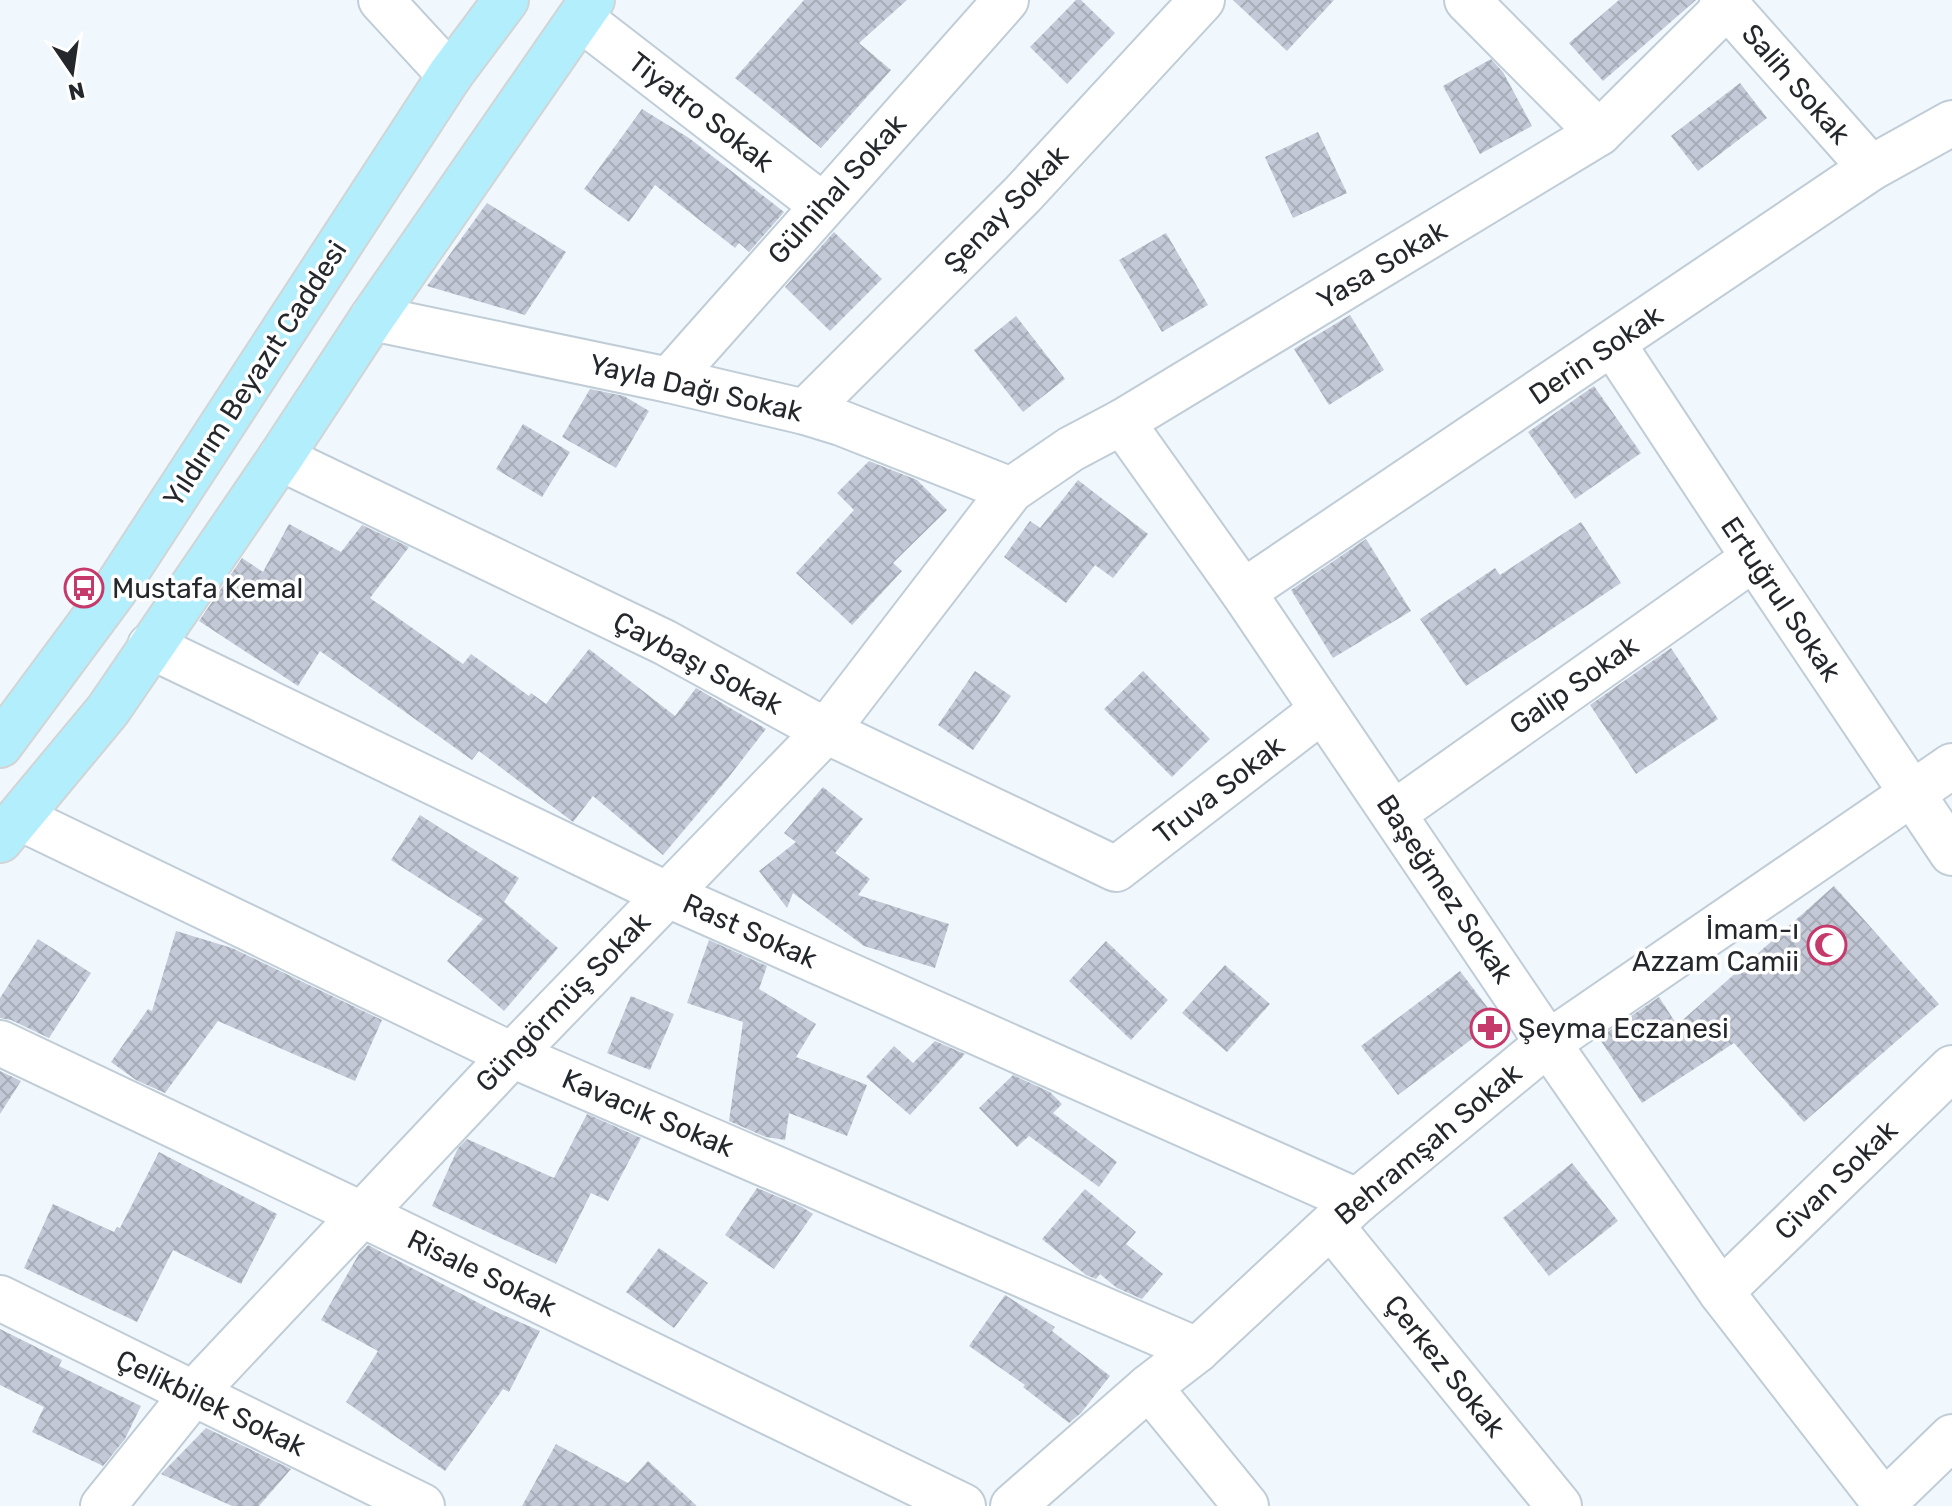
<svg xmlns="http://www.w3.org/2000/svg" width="1952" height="1506" viewBox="0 0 1952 1506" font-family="Rubik,sans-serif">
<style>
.building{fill:url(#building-cross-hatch)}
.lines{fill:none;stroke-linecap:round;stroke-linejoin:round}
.minor-casing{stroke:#c0cdd7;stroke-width:48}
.major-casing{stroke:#d3d4d5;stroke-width:48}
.minor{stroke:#fff;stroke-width:44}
.major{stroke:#b2eefc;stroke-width:44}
.labels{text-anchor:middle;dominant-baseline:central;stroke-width:7;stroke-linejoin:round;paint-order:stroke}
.street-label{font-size:28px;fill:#24282c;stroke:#fff}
.poi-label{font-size:28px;fill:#24282c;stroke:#fff;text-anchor:start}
</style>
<defs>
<pattern id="building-cross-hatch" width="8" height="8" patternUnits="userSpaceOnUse" patternTransform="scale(2)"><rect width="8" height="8" fill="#c3c9d6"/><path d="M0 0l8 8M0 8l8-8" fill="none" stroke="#a7adb8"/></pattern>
</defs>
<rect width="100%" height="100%" fill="#f0f8fe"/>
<g class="building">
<path d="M804,0H907L859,43L891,70L821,148L735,78Z"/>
<path d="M1076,0H1081L1115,33L1067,84L1030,47Z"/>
<path d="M1233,0H1334L1287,51Z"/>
<path d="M1619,0H1696L1603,81L1569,43Z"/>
<path d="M1491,59L1503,72L1532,126L1480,154L1443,86Z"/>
<path d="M1740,83L1767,118L1698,171L1671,136Z"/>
<path d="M642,109L689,138L784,212L749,252L739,243L735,248L655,185L629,222L584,189Z"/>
<path d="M1318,132L1347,193L1293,218L1265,157Z"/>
<path d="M487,203L566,252L525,315L427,286Z"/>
<path d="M834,232L882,279L830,331L785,287Z"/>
<path d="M1166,233L1208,305L1162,332L1119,260Z"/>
<path d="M1350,315L1384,370L1329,405L1294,349Z"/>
<path d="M1016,316L1065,379L1023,412L974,350Z"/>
<path d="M1594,386L1641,453L1575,499L1528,432Z"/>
<path d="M590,389L624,396L649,411L616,468L562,437Z"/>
<path d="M523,424L570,452L542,497L496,469Z"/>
<path d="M869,461L917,480L947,510L893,563L902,571L852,625L796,573L854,510L837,493Z"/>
<path d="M1078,480L1148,534L1113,578L1095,565L1066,603L1004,557L1030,521L1040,528Z"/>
<path d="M1581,522L1621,583L1466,686L1420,619L1495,568L1500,575Z"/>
<path d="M289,524L341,552L362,525L409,547L370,598L463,664L471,654L529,696L531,693L546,704L589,649L675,716L696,688L766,729L728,778L663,855L593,796L573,822L479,751L472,760L320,651L298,686L199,621L242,558L263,572Z"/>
<path d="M1366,539L1411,611L1333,658L1291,590Z"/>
<path d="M1671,648L1718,719L1636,774L1590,705Z"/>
<path d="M975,671L1011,696L973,750L938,725Z"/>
<path d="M1143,671L1210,739L1172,777L1104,709Z"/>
<path d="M823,787L863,819L835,853L870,879L858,895L949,924L935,968L864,946L793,893L787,908L759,871L796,842L784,833Z"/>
<path d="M420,815L519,878L504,902L558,948L504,1011L447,961L483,919L391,860Z"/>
<path d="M1834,886L1939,1004L1804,1122L1734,1043L1642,1103L1599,1038L1659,997L1677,1025Z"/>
<path d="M176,931L232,948L382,1020L355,1081L218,1021L165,1093L136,1080L111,1062L148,1009L152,1011Z"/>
<path d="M38,939L91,973L49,1038L11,1020L0,1018V998Z"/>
<path d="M709,940L767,966L759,989L816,1024L796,1057L867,1085L847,1136L789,1113L785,1140L766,1137L729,1121L743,1022L687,1003Z"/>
<path d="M1106,941L1168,1000L1131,1040L1069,981Z"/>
<path d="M1225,965L1270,1004L1227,1052L1182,1013Z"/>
<path d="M1460,971L1497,1020L1398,1095L1361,1046Z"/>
<path d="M631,996L674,1014L650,1070L607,1053Z"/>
<path d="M935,1041L965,1054L910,1115L866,1077L894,1046L913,1063Z"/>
<path d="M0,1071L21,1081L0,1114Z"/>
<path d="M1013,1075L1050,1092L1062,1104L1053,1113L1117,1162L1099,1187L1029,1136L1017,1147L979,1108Z"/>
<path d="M587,1114L641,1138L608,1201L591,1193L556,1264L432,1206L458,1148L467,1139L554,1178Z"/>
<path d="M159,1152L277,1214L241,1284L173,1250L137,1322L24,1268L53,1204L114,1232L117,1227L120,1228Z"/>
<path d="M1572,1163L1618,1221L1549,1276L1503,1218Z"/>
<path d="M757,1188L802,1207L813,1214L774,1269L725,1235Z"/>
<path d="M1085,1189L1136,1232L1126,1244L1163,1274L1142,1299L1117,1288L1100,1274L1096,1279L1086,1275L1042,1239Z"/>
<path d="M368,1245L494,1311L540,1331L509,1392L503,1389L445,1471L346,1402L378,1351L321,1320L359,1254Z"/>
<path d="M659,1248L708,1283L674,1328L626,1292Z"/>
<path d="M1005,1295L1055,1327L1052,1331L1110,1376L1081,1413L1069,1423L1023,1387L1025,1385L969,1346Z"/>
<path d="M0,1329L62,1360L59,1366L141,1406L125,1439L103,1466L32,1432L44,1407L0,1385Z"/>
<path d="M206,1428L291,1469L259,1506H232L161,1474Z"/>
<path d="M556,1444L628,1483L648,1461L697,1506H522Z"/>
</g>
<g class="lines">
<defs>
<g id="minor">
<path d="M381,0L450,75"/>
<path d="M1467,0L1599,133"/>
<path d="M1722,0L1871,168"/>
<path d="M580,18L822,205"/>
<path d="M372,318L669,380L805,412L841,423L1011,490"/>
<path d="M1613,344L1754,558L1952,853"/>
<path d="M669,380L1006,0"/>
<path d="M805,412L1022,195L1202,0"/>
<path d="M1122,422L1243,592L1548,1043L1721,1292L1887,1506"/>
<path d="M280,458L664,642L826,731L1116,869L1321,711"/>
<path d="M1243,592L1871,168L1952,123"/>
<path d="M150,646L666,894L1357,1201"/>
<path d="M1394,813L1754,558"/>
<path d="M20,818L512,1055L1197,1350"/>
<path d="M0,1043L361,1214L963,1506"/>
<path d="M1331,1226L1559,1506"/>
<path d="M1721,1292L1952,1068"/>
<path d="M0,1298L422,1506"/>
<path d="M1149,1387L1246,1506"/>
<path d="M103,1506L193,1394L512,1055L826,731L1011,490L1071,449L1122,422L1599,133L1727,6"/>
<path d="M1013,1506L1149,1387L1197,1350L1357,1201L1548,1043L1952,766"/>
<path d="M1881,1506L1952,1437"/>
</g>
<g id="major">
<path d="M0,745L114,591L450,75L506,0"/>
<path d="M0,840L108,710L280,458L372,318L592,0"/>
</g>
</defs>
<use href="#minor" class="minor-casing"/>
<use href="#major" class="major-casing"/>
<use href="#minor" class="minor"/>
<use href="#major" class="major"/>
</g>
<defs>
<symbol id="bus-ring" viewBox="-11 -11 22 22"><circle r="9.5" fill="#fff" stroke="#c63a6b" stroke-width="1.5"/><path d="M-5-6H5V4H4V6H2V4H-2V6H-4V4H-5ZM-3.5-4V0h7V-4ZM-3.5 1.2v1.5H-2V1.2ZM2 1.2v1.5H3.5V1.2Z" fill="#c63a6b"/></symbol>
<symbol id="mosque-ring" viewBox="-11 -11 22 22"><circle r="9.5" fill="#fff" stroke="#c63a6b" stroke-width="1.5"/><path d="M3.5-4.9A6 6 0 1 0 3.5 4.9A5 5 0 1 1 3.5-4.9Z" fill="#c63a6b"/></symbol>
<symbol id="pharmacy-ring" viewBox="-11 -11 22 22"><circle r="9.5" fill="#fff" stroke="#c63a6b" stroke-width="1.5"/><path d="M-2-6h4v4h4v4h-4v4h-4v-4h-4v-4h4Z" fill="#c63a6b"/></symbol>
</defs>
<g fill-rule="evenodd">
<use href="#bus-ring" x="62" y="566" width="44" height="44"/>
<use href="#mosque-ring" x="1805" y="923" width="44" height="44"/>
<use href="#pharmacy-ring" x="1468" y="1006" width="44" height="44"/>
</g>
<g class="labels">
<g class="street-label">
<text transform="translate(1796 84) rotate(49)">Salih Sokak</text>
<text transform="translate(701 112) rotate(38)">Tiyatro Sokak</text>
<text transform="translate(837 189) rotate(-48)">Gülnihal Sokak</text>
<text transform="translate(1006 209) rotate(-46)">Şenay Sokak</text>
<text transform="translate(1382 265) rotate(-31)">Yasa Sokak</text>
<text transform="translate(1596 355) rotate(-34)">Derin Sokak</text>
<text transform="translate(255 374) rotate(-57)">Yıldırım Beyazıt Caddesi</text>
<text transform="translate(696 388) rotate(13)">Yayla Dağı Sokak</text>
<text transform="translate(1781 599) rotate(56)">Ertuğrul Sokak</text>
<text transform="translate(698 663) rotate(28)">Çaybaşı Sokak</text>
<text transform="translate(1574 685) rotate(-35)">Galip Sokak</text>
<text transform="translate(1219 790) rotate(-38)">Truva Sokak</text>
<text transform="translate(1445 889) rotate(56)">Başeğmez Sokak</text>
<text transform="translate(750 931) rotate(24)">Rast Sokak</text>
<text transform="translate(563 1002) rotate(-46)">Güngörmüş Sokak</text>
<text transform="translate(648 1113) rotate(23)">Kavacık Sokak</text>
<text transform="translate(1428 1144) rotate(-40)">Behramşah Sokak</text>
<text transform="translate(1836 1180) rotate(-44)">Civan Sokak</text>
<text transform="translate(482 1273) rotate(26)">Risale Sokak</text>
<text transform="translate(1445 1366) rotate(51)">Çerkez Sokak</text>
<text transform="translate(211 1403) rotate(26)">Çelikbilek Sokak</text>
</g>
<g class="poi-label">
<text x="112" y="588">Mustafa Kemal</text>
<text x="1799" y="929" text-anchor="end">İmam-ı<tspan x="1799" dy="32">Azzam Camii</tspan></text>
<text x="1518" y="1028">Şeyma Eczanesi</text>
</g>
</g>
<g transform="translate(72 72) rotate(167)" stroke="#ffffff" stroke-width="6" paint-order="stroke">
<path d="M0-6L14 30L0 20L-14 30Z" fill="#24282c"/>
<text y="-12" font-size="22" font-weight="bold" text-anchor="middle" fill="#24282c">N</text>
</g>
</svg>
